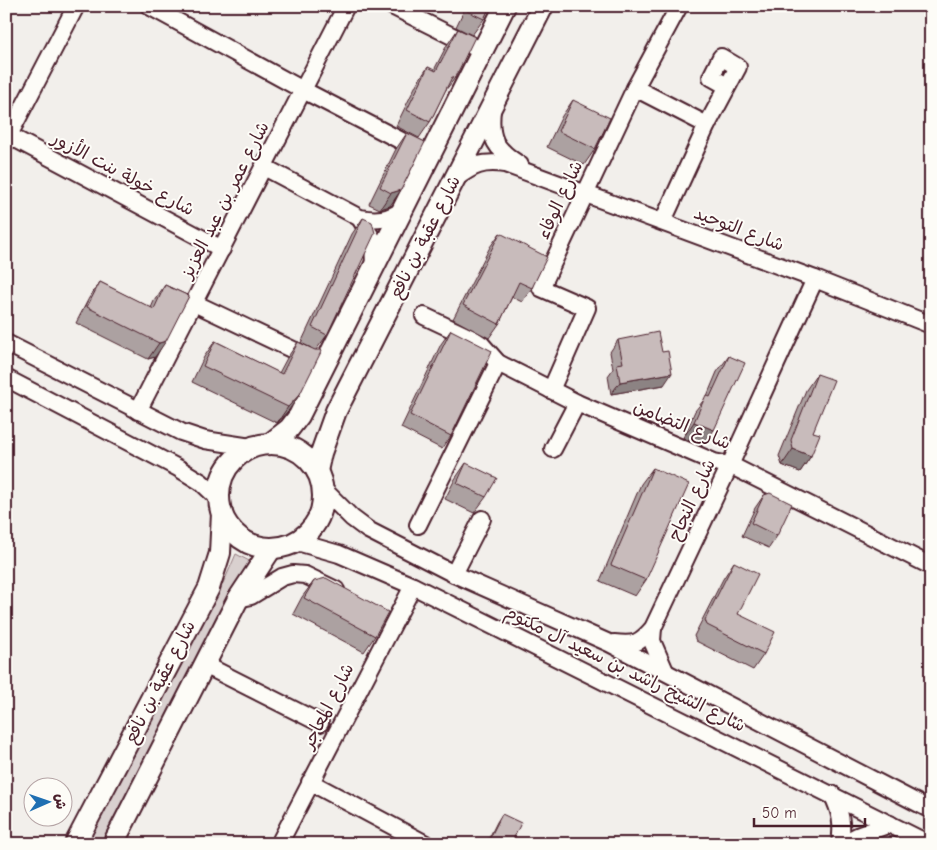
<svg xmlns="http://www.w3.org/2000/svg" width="937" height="850" viewBox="0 0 937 850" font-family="'Comic Neue','Playpen Sans Arabic',sans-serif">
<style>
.green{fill:#d9d0cf;stroke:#92787d}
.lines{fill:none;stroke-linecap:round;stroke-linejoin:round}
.minor-casing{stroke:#4a1f2b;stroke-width:20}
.major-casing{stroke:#4a1f2b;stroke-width:24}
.minor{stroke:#fdfcf7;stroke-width:16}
.major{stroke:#fdfcf7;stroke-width:20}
.wall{fill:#aca1a1;stroke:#4a1f2b}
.shaded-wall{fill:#8c8383;stroke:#4a1f2b}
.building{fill:#c8bbbb;stroke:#4a1f2b}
.labels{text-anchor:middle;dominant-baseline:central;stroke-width:4;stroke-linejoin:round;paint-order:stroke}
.street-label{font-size:18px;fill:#4a1f2b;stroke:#fdfcf7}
</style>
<rect width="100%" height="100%" fill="#f2efeb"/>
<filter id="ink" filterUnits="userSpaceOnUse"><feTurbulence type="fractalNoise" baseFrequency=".02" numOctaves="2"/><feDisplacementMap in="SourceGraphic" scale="10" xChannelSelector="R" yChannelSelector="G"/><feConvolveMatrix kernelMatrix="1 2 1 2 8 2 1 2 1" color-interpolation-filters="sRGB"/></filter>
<g filter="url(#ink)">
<path class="green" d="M236,554L253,563L238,580L104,844H87L226,577Z"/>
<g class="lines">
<defs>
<g id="minor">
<path d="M149,6L303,90L421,151"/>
<path d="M392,6L482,51"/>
<path d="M635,88L707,125"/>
<path d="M492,110C489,139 495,149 520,165"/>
<path d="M6,134L222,249"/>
<path d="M9,135L76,6"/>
<path d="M264,167L360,218C377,221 388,220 403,210"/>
<path d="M456,178C474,165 482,161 505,164L815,279L931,325"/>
<path d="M361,220L373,240L374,266"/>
<path d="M663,221L707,125L738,67L721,57L711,77L727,86"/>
<path d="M194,303L308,357"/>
<path d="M424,316L473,339L482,345L498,363L577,403L714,462L730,465L931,566"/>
<path d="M6,343L181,432L205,440L251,447"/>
<path d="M6,378L178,468L201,482L219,499"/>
<path d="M551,390L587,308L541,288L635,88L679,6"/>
<path d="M138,411L346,6"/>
<path d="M553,449L577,403"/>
<path d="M323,489L352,518L368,530L454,574L609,643L931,810"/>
<path d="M418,525L498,363"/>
<path d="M297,542L339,554L413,586L929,844"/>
<path d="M454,574L482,519"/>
<path d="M238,599L251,596L282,577L293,574L305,575L336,590"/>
<path d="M653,628L652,641L665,671"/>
<path d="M614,643C635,645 639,644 653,628L730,465L815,279"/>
<path d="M205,665L320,723"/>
<path d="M310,782L426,844"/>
<path d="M832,794C841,812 843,824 840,844"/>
<path d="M279,844L413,586"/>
<path d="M842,844L857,836L890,824"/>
</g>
<g id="major">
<path d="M271,443L289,429L299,416L505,6"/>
<circle cx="271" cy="496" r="52"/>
<path d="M317,471L321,453L336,411L543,6"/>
<path d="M75,844L209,588L220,553L222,513"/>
<path d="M113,844L238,599L271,549"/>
</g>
</defs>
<use href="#minor" class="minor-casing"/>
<use href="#major" class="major-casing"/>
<use href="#minor" class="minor"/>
<use href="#major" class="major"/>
</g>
<g class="wall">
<path d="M466,6H490L484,19L472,35L456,27Z"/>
<path d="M458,29L455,78L445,91L430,122L419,138L396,126L417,83L428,67L434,70L447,45Z"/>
<path d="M573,100L595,149L584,165L547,147L562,116Z"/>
<path d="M407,133L390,206L380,209L369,204L396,149Z"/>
<path d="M363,218L327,335L316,350L300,394L289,410L277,423L192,382L204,357L215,341L279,373L287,358L298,342L311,348L301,343L352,234Z"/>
<path d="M500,233L532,288L522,302L512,297L499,324L489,338L453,319L490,247Z"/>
<path d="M100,282L151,308L154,301L165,285L189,296L155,357L148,359L76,323L89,298Z"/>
<path d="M451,330V436L442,449L401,428L441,344Z"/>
<path d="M618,340L664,385L611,394L608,376L613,369L610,352Z"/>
<path d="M729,356L702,446L683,438L695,411L707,396L717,372Z"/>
<path d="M817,374L811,456L800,472L782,465L779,456L806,390Z"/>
<path d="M466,463L486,497L474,513L445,499L455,479Z"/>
<path d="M653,468L646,580L635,596L600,581L641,484Z"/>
<path d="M764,495L777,536L769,548L742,536L755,508Z"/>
<path d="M734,562L738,614L764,654L753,670L696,641L694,636L723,579Z"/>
<path d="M314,581L375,636L364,652L293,614L302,597Z"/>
<path d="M502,814L511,844H486L497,822Z"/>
</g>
<g class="shaded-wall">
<path d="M401,190L390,206L380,209L391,193Z"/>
<path d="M166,341L155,357L148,359L159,343Z"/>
<path d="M672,373L664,385L611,394L620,382Z"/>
<path d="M300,394L289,410L277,423L288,407Z"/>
<path d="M694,422L714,430L702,446L683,438Z"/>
<path d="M793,449L811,456L800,472L782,465Z"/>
</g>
<g class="building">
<path d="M469,6H490L484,19L467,11Z"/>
<path d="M458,29L475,37L455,78L452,77L430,122L407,110L428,67L436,71Z"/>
<path d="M573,100L610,118L595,149L558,131Z"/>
<path d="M407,133L425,142L401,190L391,193L380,187Z"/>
<path d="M363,218L372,222L375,233L327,335L312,327Z"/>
<path d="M500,233L547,257L532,288L519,282L499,324L463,305Z"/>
<path d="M100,282L154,309L165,285L189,296L166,341L159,343L87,307Z"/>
<path d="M451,330L492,351L451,436L410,415Z"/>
<path d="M658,332L662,352L668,351L672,373L620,382L617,364L623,363L618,340Z"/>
<path d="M215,341L282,374L298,342L315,350H322L300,394L288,407L203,366Z"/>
<path d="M729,356L745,363L714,430L694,422L706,395L710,397Z"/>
<path d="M817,374L834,380L813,432L820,434L811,456L793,449L791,440Z"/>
<path d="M466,463L497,478L486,497L457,483Z"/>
<path d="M653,468L689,484L646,580L611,565Z"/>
<path d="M770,493L792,504L777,536L751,523L764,495Z"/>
<path d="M734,562L758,574L738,614L775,632L764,654L707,625L705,620Z"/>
<path d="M326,578L388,612L375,636L304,598L314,581Z"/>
<path d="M502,814L521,823L511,844H487Z"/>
</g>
</g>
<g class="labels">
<g class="street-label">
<text transform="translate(123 174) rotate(28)">شارع خولة بنت الأزور</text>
<text transform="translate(225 200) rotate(-63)">شارع عمر بن عبد العزيز</text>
<text transform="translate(560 200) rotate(-65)">شارع الوفاء</text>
<text transform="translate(739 229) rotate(21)">شارع التوحيد</text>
<text transform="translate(425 237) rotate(-63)">شارع عقبة بن نافع</text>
<text transform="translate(682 425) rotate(22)">شارع التضامن</text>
<text transform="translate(692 500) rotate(-65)">شارع النجاح</text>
<text transform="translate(625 669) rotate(26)">شارع الشيخ راشد بن سعيد آل مكتوم</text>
<text transform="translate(160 682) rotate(-63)">شارع عقبة بن نافع</text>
<text transform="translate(328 706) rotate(-63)">شارع المعاجر</text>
</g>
</g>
<rect width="937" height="850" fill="none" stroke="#fdfcf7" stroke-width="25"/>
<rect x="12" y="12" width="912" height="825" fill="none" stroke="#4a1f2b" stroke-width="2" filter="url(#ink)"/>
<g transform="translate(48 802) rotate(88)"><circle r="24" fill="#fdfcf7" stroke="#b5a4a5"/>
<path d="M0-4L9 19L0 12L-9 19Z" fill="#1f6fb2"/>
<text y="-8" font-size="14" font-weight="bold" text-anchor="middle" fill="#4a1f2b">ش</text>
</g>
<path d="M754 818v8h111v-8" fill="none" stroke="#4a1f2b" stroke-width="2.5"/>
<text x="762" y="818" font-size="15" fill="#4a1f2b" stroke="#fdfcf7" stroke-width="4" paint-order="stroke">50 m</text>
</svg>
